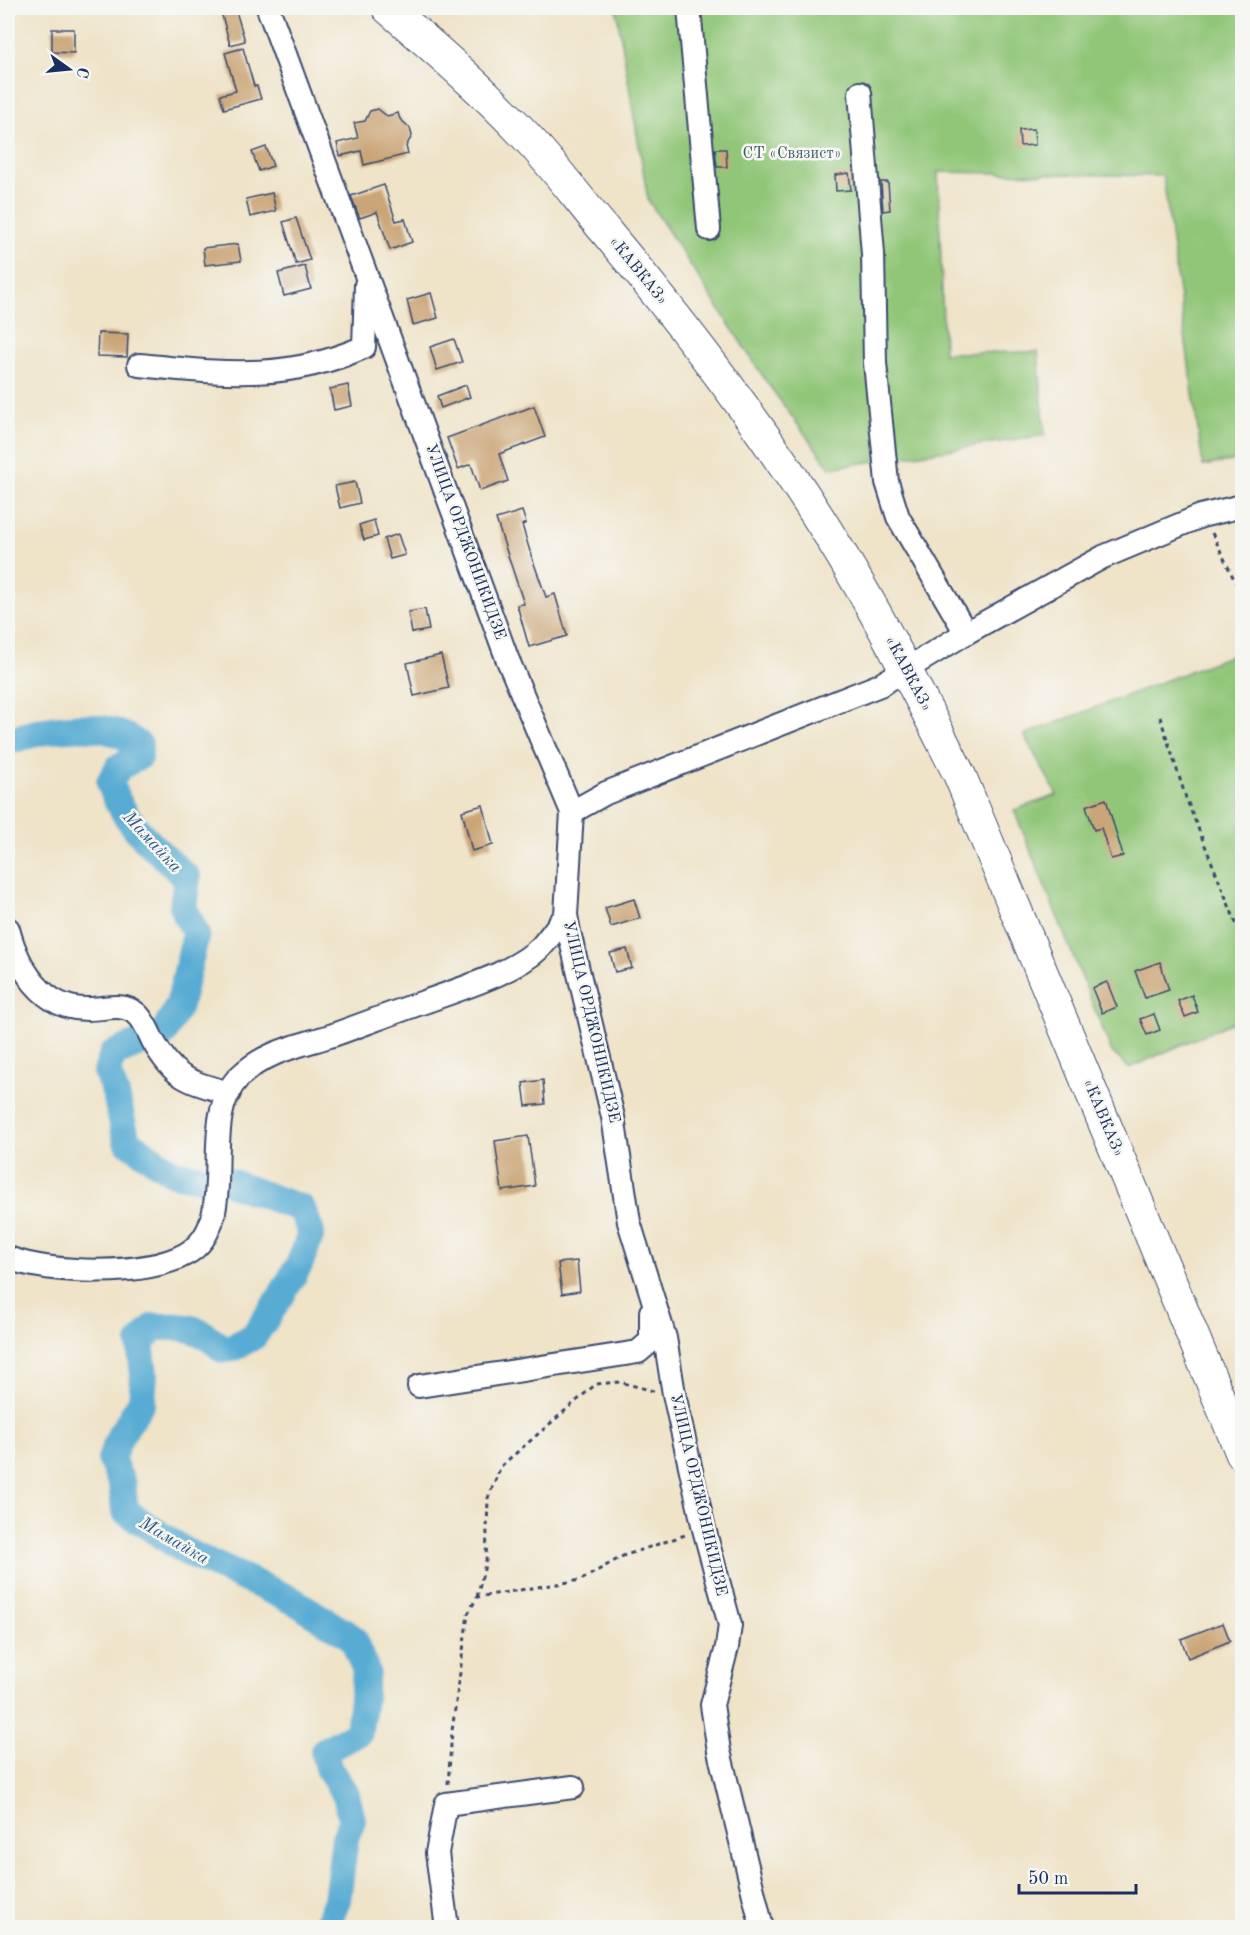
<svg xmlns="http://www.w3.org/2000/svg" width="1250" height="1935" viewBox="0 0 1250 1935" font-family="'Old Standard TT',serif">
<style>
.green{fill:#91c678;stroke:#567a6b;stroke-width:1.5}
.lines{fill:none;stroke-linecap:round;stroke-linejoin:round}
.river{stroke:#58acd3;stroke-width:28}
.building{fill:#caa577}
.minor-casing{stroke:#3b4a6e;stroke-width:26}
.highway-casing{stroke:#3b4a6e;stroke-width:34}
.path{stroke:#3b4a6e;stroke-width:3;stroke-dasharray:4.5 4.5;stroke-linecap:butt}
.minor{stroke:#fff;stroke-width:22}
.highway{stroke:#fff;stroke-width:32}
.labels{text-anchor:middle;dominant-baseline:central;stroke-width:5;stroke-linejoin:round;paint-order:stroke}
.park-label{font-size:16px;fill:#3e5c66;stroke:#f6f6f2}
.street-label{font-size:16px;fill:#1b2f5e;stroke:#f6f6f2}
.water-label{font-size:18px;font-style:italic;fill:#305b87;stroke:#f6f6f2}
</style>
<rect width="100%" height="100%" fill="#f6f6f2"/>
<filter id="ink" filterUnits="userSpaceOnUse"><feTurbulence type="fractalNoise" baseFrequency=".0167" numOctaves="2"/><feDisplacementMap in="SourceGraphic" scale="12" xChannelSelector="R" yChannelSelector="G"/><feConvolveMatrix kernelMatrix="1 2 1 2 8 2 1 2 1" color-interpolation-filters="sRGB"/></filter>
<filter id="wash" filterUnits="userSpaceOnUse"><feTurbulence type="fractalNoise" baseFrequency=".008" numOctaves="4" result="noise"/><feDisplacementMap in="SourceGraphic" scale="24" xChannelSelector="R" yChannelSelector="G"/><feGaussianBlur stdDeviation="1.35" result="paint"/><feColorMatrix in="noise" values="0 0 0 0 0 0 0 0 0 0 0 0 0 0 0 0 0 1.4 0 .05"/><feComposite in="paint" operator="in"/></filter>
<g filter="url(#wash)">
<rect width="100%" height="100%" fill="#efe3c8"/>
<g class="green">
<path d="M616,8H1242V459L1203,466L1163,176L938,172L944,353L1038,352L1045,435L830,468L768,384L648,200Z"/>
<path d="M1242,651V1018L1129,1068L1112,1052L1014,810L1057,795L1024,735Z"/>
</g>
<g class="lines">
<g class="river">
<path d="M8,741C48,728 103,717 139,745V756L119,767L110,782C123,825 156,848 187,878L183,908L196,934L179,1005L164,1033L113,1054L107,1072L116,1095L127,1141L173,1173L200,1178"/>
<path d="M221,1179L302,1209L311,1233L300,1263L281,1296L254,1336L234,1347L223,1349C197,1326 187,1326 154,1327L140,1343L144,1374L142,1401L120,1436L111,1459L122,1484L125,1511L186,1552L294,1601L353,1638L366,1671L359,1732L324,1751L328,1768L346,1795L352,1820L345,1838L337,1900L326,1928"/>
</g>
</g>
<g id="blocks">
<g class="building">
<path d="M220,8H235L245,41L230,45Z"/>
<path d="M52,29H74V53L52,52Z"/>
<path d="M243,48L254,86H257L261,99L224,109L220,95L236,91L225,53Z"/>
<path d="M378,109L387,116L398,113L400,119L410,128L412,136L406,146L408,154L364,165L361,151L340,156L337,143L358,138L354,123L365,121L370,111Z"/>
<path d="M1034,129L1035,145L1020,146L1019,130Z"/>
<path d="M266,147L273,166L259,171L252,152Z"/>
<path d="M715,149H726L727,167H717Z"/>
<path d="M849,173L851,190L836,191L835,175Z"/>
<path d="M881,182H888L890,210L883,211Z"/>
<path d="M384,185L396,221L405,219L412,242L390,250L377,212L360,218L351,196Z"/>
<path d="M272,193L276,211L250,217L246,199Z"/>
<path d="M296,218L310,260L296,264L283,222Z"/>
<path d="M238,244L241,261L205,265L203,248Z"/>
<path d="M305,266L311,289L284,296L278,273Z"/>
<path d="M431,293L438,318L413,325L407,300Z"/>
<path d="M98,333L128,334L127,357L97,356Z"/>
<path d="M454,339L462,362L437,370L430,347Z"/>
<path d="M348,385L352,406L334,410L330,389Z"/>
<path d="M466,385L470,397L441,408L437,396Z"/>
<path d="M534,406L545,437L499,454L508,481L480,491L471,464L458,469L447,438Z"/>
<path d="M355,482L360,503L340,508L335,486Z"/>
<path d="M522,511L526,523L522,525L532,558L546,597L555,594L567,636L529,647L517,605L524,604L496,519Z"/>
<path d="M374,520L378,536L364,540L359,525Z"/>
<path d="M398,534L405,555L390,559L384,539Z"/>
<path d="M425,609L429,630L412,633L408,612Z"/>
<path d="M441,655L449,688L414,696L407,663Z"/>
<path d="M1106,799L1123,856L1111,859L1101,828L1094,830L1086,806Z"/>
<path d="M483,805L493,845L472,851L462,811Z"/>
<path d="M634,899L640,918L611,927L605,908Z"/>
<path d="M627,949L632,968L615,972L610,953Z"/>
<path d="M1160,962L1169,990L1145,998L1135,971Z"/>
<path d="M1107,982L1117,1007L1102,1013L1092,988Z"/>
<path d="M1192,995L1198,1012L1185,1017L1178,1001Z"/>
<path d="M1154,1014L1160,1030L1147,1035L1140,1019Z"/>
<path d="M543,1080L545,1104L526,1106L523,1083Z"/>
<path d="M528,1136L535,1186L502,1191L495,1141Z"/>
<path d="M577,1261L580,1291L562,1294L558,1263Z"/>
<path d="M1223,1623L1230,1641L1188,1658L1181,1639Z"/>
</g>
</g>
</g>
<g filter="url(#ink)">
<use href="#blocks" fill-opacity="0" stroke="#3b4a6e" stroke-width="1.5"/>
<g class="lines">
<defs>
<g id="minor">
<path d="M268,8L507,658L572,812L566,915L569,932L613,1117L629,1222L665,1338L674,1394L704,1529L730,1625L727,1647L712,1705L719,1751L762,1928"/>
<path d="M689,8L709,229"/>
<path d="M860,93L873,254L875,363L887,482L898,517L966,633"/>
<path d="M139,365C222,373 285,382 364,347L366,285"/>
<path d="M572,812L606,793L880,685L966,633L1103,557L1201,516L1242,506"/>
<path d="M8,929C18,967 42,1010 88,1009C106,1009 122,1002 137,1014C144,1020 149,1033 153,1041C175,1080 188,1081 229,1093"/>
<path d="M8,1258C50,1274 145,1277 186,1254C243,1222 195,1122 239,1077C265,1051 299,1046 333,1035C364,1024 395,1012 427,1001C462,988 514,973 541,947C550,937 558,925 566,915"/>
<path d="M419,1386L638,1352L651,1341V1312"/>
<path d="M447,1928L437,1853L446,1804L573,1787"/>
</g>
<path id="highway" d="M388,8C434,48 481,88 523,133C553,164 579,200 607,233C699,343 787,459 858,583C895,646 927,711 960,776L1242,1454"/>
</defs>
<use href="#minor" class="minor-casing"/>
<use href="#highway" class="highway-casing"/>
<g class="path">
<path d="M1212,533L1242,596"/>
<path d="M1160,717L1186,798L1242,938"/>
<path d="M477,1597L486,1561L488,1498L501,1466L596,1384L620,1382L657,1392"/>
<path d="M448,1784L452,1731L468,1614L477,1597L581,1580L623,1556L688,1534"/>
</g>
<use href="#minor" class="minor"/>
<use href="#highway" class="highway"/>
</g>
</g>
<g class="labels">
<g class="park-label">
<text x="792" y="154">СТ «Связист»</text>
</g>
<g class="street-label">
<text transform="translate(638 271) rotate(51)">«КАВКАЗ»</text>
<text transform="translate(465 542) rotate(70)">УЛИЦА ОРДЖОНИКИДЗЕ</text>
<text transform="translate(908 674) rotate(62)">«КАВКАЗ»</text>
<text transform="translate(591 1022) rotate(77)">УЛИЦА ОРДЖОНИКИДЗЕ</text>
<text transform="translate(1103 1118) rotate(67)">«КАВКАЗ»</text>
<text transform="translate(698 1495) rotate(77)">УЛИЦА ОРДЖОНИКИДЗЕ</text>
</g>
<g class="water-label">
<text transform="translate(152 842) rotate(47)">Мамайка</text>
<text transform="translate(174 1541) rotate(30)">Мамайка</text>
</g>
</g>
<rect width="1250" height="1935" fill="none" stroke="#f6f6f2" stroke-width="30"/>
<g transform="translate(69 69) rotate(105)" stroke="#f6f6f2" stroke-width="4.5" paint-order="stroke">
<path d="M0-4.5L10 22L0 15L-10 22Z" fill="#1b2f5e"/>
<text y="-9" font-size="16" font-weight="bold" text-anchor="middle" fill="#1b2f5e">С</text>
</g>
<path d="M1019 1884v9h117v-9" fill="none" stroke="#1b2f5e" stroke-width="3"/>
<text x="1028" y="1884" font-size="18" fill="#1b2f5e" stroke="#f6f6f2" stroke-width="4.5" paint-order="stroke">50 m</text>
</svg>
